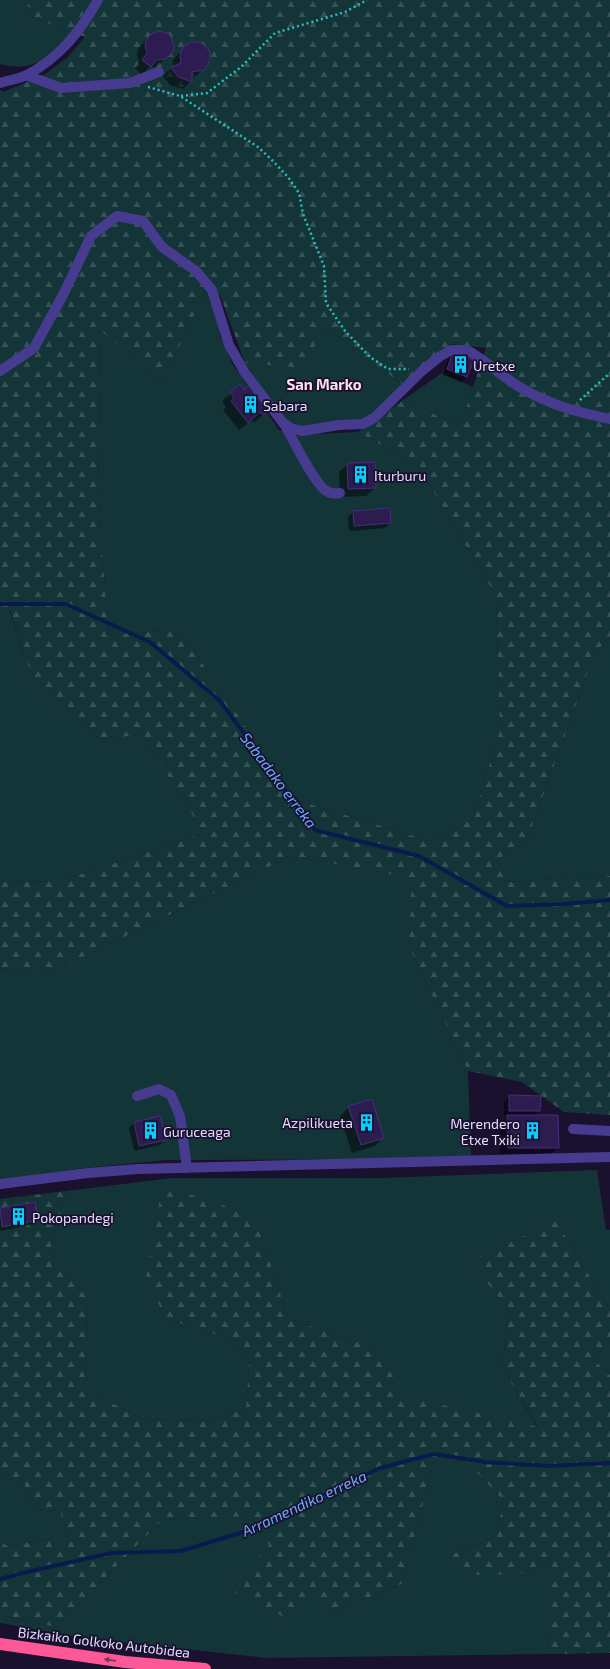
<svg xmlns="http://www.w3.org/2000/svg" width="610" height="1669" viewBox="0 0 610 1669" font-family="'Exo 2',sans-serif">
<style>
.grass{fill:#143538}
.forest{fill:url(#forest-firs);fill-rule:evenodd}
.shadow{fill:#0007}
.lines{fill:none;stroke-linecap:round;stroke-linejoin:round}
.stream{stroke:#091b4e;stroke-width:4}
.building{fill:#2c1c4f;stroke:#452e7c}
.path{stroke:#2dbdc4;stroke-width:2.5;stroke-dasharray:2 3;stroke-linecap:butt}
.minor{stroke:#463b8e;stroke-width:10}
.highway{stroke:#ff5897;stroke-width:12}
.oneway{fill:#80315d}
.labels{text-anchor:middle;dominant-baseline:central;stroke-width:3.5;stroke-linejoin:round;paint-order:stroke}
.poi-label{font-size:14px;fill:#e5ddff;stroke:#19112e;text-anchor:start}
.street-label{font-size:14px;fill:#e5ddff;stroke:#19112e}
.neighbourhood-label{font-size:15px;font-weight:bold;fill:#ffdff0;stroke:#19112e}
.water-label{font-size:15px;font-style:italic;fill:#6bacff;stroke:#19112e}
</style>
<defs>
<pattern id="forest-firs" width="22" height="20" patternUnits="userSpaceOnUse"><rect width="22" height="20" fill="#143538"/><path d="M5 1l3.5 6h-7zM16 11l3.5 6h-7z" fill="#365256"/></pattern>
</defs>
<rect width="100%" height="100%" fill="#19112e"/>
<g class="grass">
<path d="M0,0H29L26,15L72,32C52,55 33,74 0,64Z"/>
<path d="M207,288L218,315L220,336L233,365L279,430L293,435L358,432L418,466L496,596L500,730L473,819L430,841L297,800L179,630L108,635L98,487L101,331L162,383Z"/>
<path d="M325,327L402,384L366,420L301,426L287,421L273,406L245,363L302,367Z"/>
<path d="M442,373L473,387L460,426L403,400Z"/>
<path d="M9,609L31,674L99,739L142,735L204,833L61,881L0,882V611Z"/>
<path d="M610,636V876L505,882L499,859L527,840L594,655Z"/>
<path d="M291,856L413,878L409,946L468,1071L471,1159L168,1160L84,1168L0,1180V968L49,973Z"/>
<path d="M597,1170L606,1230H610V1310L556,1221L471,1261L509,1310L502,1368L538,1428L402,1396L379,1350L288,1318L257,1221L166,1319L222,1336L249,1363L246,1409L203,1421L141,1419L85,1388L87,1297L50,1252L66,1191L172,1178H381Z"/>
<path d="M610,1343V1375L592,1358Z"/>
<path d="M435,1457H462L503,1500L497,1536L450,1555L520,1574L551,1564L548,1654L267,1658L84,1638L0,1623V1615L56,1627L162,1520L251,1516L270,1545L232,1591L312,1592L328,1614L402,1584Z"/>
<path d="M0,1475L24,1484L34,1509L60,1511L67,1536L7,1546L0,1541Z"/>
</g>
<g class="forest">
<path d="M29,0H610V636L594,655L527,840L499,859L505,882L610,876V1115L564,1112L522,1082L468,1071L409,946L412,878L291,856L49,973L0,968V882L61,881L204,833L142,735L99,739L31,674L10,610L0,611V90L3,92L44,75L68,57L85,37L26,15ZM207,288L220,295L245,363L303,368L325,327L402,384L423,370L451,344L486,348L460,426L403,400L358,432L418,466L496,596L500,730L473,819L430,841L297,800L179,630L108,635L98,487L101,331L162,383Z"/>
<path d="M162,1188L212,1200L257,1221L288,1318L379,1350L403,1396L538,1427L502,1368L509,1310L470,1261L556,1221L610,1310V1343L592,1358L610,1375V1653L548,1654L550,1564L520,1574L461,1575L450,1555L497,1536L503,1500L462,1457H435L402,1584L328,1614L312,1593L284,1617L232,1591L269,1545L251,1516L162,1520L56,1627L0,1615V1541L7,1546L67,1536L60,1511L34,1509L24,1484L0,1475V1199L66,1191L50,1252L87,1297L85,1388L141,1419L203,1421L246,1409L249,1363L222,1336L166,1319L146,1278Z"/>
</g>
<g class="shadow">
<path d="M149,37L171,53L156,67H149L142,75L135,68L139,62L137,53L140,46Z"/>
<path d="M185,47L207,65L194,78L191,79V81L183,89L170,85L163,76L172,67L173,60Z"/>
<path d="M454,354L466,376L461,382L443,375L448,359Z"/>
<path d="M240,386L244,391L269,409L254,423L252,420L239,430L223,410L226,407L222,401Z"/>
<path d="M348,464L375,488L366,496L340,497L339,472Z"/>
<path d="M353,512L390,523L385,528L349,531L348,517Z"/>
<path d="M510,1096L539,1111L534,1116L558,1147L549,1156H500L499,1124L508,1116H504V1102Z"/>
<path d="M349,1107L383,1137L375,1146L352,1153L340,1116Z"/>
<path d="M134,1123L165,1140L159,1145L134,1151L129,1128Z"/>
<path d="M34,1203L37,1220L31,1225L0,1231V1209Z"/>
</g>
<g class="lines">
<g class="stream">
<path d="M0,604H66L150,642L220,701L315,830L419,856L507,906L564,904L610,900"/>
<path d="M0,1579L27,1572L111,1553L181,1551L250,1530L380,1468L434,1454L485,1462L549,1466L610,1463"/>
</g>
</g>
<g class="building">
<path d="M160,31L169,34L172,39L174,48L171,54L165,59L156,60L151,67L142,60L147,53L145,44L148,37L153,33Z"/>
<path d="M191,42H198L203,44L209,50L210,59L208,65L204,70L192,72V82L178,77L171,67L181,63L180,57L181,51L184,46Z"/>
<path d="M453,352L474,360L467,377L447,369Z"/>
<path d="M240,384L244,390L250,385L270,409L263,415L260,412L248,423L231,401L234,398L230,392Z"/>
<path d="M375,462L376,488L348,489L347,463Z"/>
<path d="M390,508L391,523L354,526L353,511Z"/>
<path d="M509,1095L541,1096L540,1111H509Z"/>
<path d="M372,1099L384,1138L361,1145L348,1106Z"/>
<path d="M507,1115H558L559,1148H508Z"/>
<path d="M160,1116L166,1140L139,1146L134,1122Z"/>
<path d="M35,1202L38,1220L2,1227L0,1208Z"/>
</g>
<g class="lines">
<g class="path">
<path d="M148,87L180,96L258,147L271,159L288,177L299,193L303,214L324,266L326,303L345,331L370,357L388,369H409"/>
<path d="M181,96L207,93L241,67L275,33L345,12L367,0"/>
<path d="M580,400L610,373"/>
</g>
<g class="minor">
<path d="M26,75L61,88L130,83L159,72"/>
<path d="M0,83C9,80 19,79 27,75C61,56 79,33 98,0"/>
<path d="M0,371L34,348L64,293L91,236L117,216L143,221L162,247L196,271L212,290L229,345L245,373L283,423L291,428L302,431L339,425L363,424L374,418L423,370L439,357L451,350H467C487,361 503,378 523,389C553,406 577,412 610,419"/>
<path d="M284,424C293,439 313,481 325,490C330,494 335,494 340,493"/>
<path d="M137,1096L159,1089L171,1095L180,1116L187,1168"/>
<path d="M573,1129L610,1131"/>
<path d="M0,1184L88,1173L138,1169L610,1157"/>
</g>
<path class="highway" d="M0,1644L125,1662L205,1669"/>
</g>
<defs><path id="oneway-solid" d="M-6-.8H1V-3.2L6.5 0L1 3.2V.8H-6Z"/></defs>
<use class="oneway" href="#oneway-solid" transform="translate(110 1660) rotate(-172)"/>
<defs>
<symbol id="building-bare" viewBox="-9 -9 18 18"><path d="M-4-6H4V6H1V3H-1V6H-4ZM-2.5-4.3h1.7v1.8h-1.7ZM.8-4.3h1.7v1.8H.8ZM-2.5-1h1.7V.8h-1.7ZM.8-1h1.7V.8H.8Z" fill="#09cdff" stroke="#19112e" stroke-width="2.5" paint-order="stroke"/></symbol>
</defs>
<g fill-rule="evenodd">
<use href="#building-bare" x="448" y="352" width="25" height="25"/>
<use href="#building-bare" x="238" y="392" width="25" height="25"/>
<use href="#building-bare" x="348" y="462" width="25" height="25"/>
<use href="#building-bare" x="354" y="1110" width="25" height="25"/>
<use href="#building-bare" x="138" y="1118" width="25" height="25"/>
<use href="#building-bare" x="520" y="1118" width="25" height="25"/>
<use href="#building-bare" x="6" y="1204" width="25" height="25"/>
</g>
<g class="labels">
<g class="poi-label">
<text x="473" y="365">Uretxe</text>
<text x="263" y="405">Sabara</text>
<text x="374" y="475">Iturburu</text>
<text x="353" y="1122" text-anchor="end">Azpilikueta</text>
<text x="520" y="1123" text-anchor="end">Merendero<tspan x="520" dy="16">Etxe Txiki</tspan></text>
<text x="163" y="1131">Guruceaga</text>
<text x="32" y="1217">Pokopandegi</text>
</g>
<g class="street-label">
<text transform="translate(104 1642) rotate(7)">Bizkaiko Golkoko Autobidea</text>
</g>
<g class="neighbourhood-label">
<text x="324" y="384">San Marko</text>
</g>
<g class="water-label">
<text transform="translate(279 780) rotate(53)">Sabadako erreka</text>
<text transform="translate(304 1503) rotate(-25)">Arramendiko erreka</text>
</g>
</g>
</svg>
